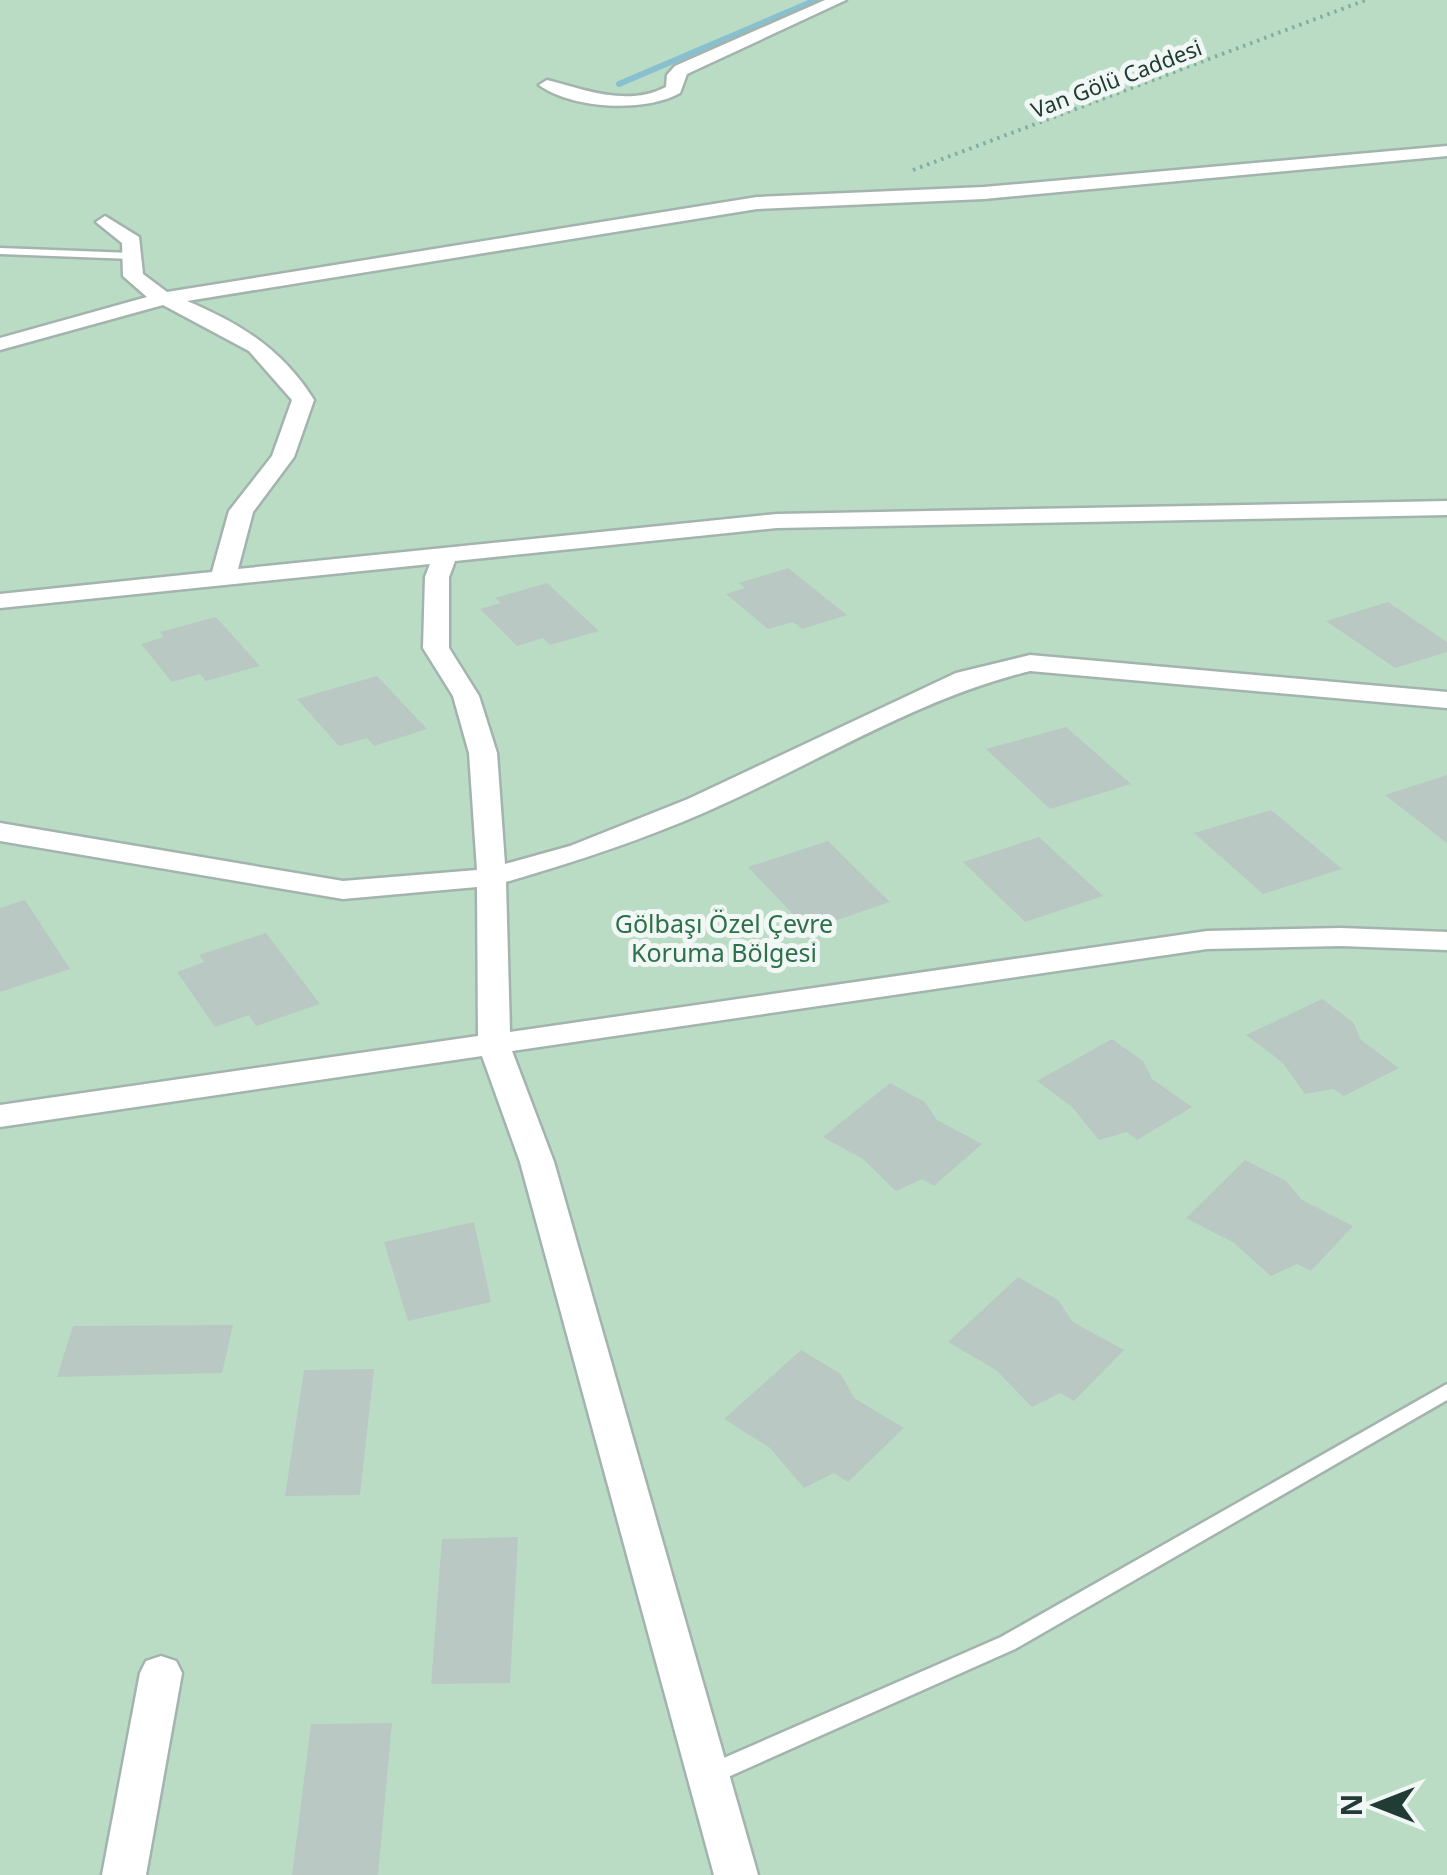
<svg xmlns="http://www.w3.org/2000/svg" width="1447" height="1875" viewBox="0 0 1447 1875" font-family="'Noto Sans',sans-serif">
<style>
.green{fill:#badcc5}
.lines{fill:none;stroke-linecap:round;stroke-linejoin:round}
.stream{stroke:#89c0cf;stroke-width:6}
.building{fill:#b9c8c3}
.lane-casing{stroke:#a3b3ae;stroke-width:5}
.street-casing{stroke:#a3b3ae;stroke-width:5}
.path{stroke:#82aea2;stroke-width:4;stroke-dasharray:2.5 5;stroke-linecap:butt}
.lane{fill:#fff;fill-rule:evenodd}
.street{fill:#fff;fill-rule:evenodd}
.labels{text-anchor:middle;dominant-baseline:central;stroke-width:10;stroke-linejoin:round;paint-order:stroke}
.far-street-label{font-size:22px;fill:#213b35;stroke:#f1f7f5}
.park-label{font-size:25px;fill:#2d704b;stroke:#f1f7f5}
</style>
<rect width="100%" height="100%" fill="#e0ebe7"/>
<rect class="green" x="0" y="0" width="1447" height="1875"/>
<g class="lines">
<path class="stream" d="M619,84L816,0"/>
</g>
<g class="building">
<path d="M788,568L847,615L802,629L793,622L768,629L726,594L745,588L739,583Z"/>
<path d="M547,583L599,631L550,645L543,638L517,646L480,609L501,603L495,598Z"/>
<path d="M1388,602L1447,642V652L1395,668L1326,621Z"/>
<path d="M216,617L260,666L206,681L200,674L172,682L141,644L164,637L160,632Z"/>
<path d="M377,676L427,729L374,746L367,738L339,746L297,699Z"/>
<path d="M1066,727L1131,784L1050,809L986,749Z"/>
<path d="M1447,775V843L1385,795Z"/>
<path d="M1271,810L1342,869L1263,894L1194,833Z"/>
<path d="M1039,837L1103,896L1025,922L963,862Z"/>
<path d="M828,841L890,902L808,930L748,867Z"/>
<path d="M25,900L70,969L0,992V908Z"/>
<path d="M266,933L320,1004L256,1026L249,1015L215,1027L177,972L204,962L199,955Z"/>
<path d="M1322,999L1353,1022L1361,1040L1399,1068L1344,1096L1333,1089L1305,1094L1282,1062L1246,1035Z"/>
<path d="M1112,1039L1143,1061L1152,1079L1192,1107L1137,1140L1127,1132L1099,1140L1072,1107L1037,1081Z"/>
<path d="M890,1083L925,1102L937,1120L982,1144L934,1186L922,1179L896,1191L863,1159L823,1137Z"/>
<path d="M1245,1160L1286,1181L1302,1200L1353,1226L1311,1271L1297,1264L1271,1276L1234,1243L1186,1218Z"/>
<path d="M474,1222L491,1302L408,1321L384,1242Z"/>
<path d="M1018,1277L1058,1300L1073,1322L1124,1350L1074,1401L1060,1393L1032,1407L996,1370L948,1342Z"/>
<path d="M233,1325L222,1373L57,1377L73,1326Z"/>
<path d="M801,1350L841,1374L854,1398L904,1428L848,1482L834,1473L804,1488L770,1448L724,1419Z"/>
<path d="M374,1369L360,1495L285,1496L304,1370Z"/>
<path d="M518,1537L510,1683L431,1684L442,1539Z"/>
<path d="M392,1723L378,1875H292L311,1724Z"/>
</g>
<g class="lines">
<defs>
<g id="lane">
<path d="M0,248L132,253L137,256L132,259L0,254Z"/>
<path d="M1447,1384V1400L1015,1649L719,1781L711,1783L703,1781L700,1774L703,1767L1001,1637Z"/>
</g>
<g id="street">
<path d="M825,0H846L687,74L680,93C644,113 572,109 539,85L547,80C586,90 628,107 666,87L667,75L675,66Z"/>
<path d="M1447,146V156L984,199L757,209L187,301C240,323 283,350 314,400L294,457L253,512L238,569L777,514L1447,501V515L777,528L455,561L449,577V648L479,696L497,753L505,864L570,846L688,799L956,673L1030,655L1447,692V708L1030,671C916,699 815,764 708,811C642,840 575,862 506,882L510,1032L1207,931L1341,928L1447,932V950L1341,946L1207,949L512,1051L554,1162L758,1875H714L520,1162L482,1056L0,1127V1105L478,1036L477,887L343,899L0,841V823L343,881L477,870L469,753L453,696L423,648L425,577L430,564L0,608V594L212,572L229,511L272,456L292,400L249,351L163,305L0,350V338L147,297L123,276L122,243L96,222L105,216L139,237L143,274L167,292L757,197L984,187Z"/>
<path d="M161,1656L176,1661L182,1673L146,1875H102L140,1673L146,1661Z"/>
</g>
</defs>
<use href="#lane" class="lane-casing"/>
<use href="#street" class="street-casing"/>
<path class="path" d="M913,170L1366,0"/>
<use href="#lane" class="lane"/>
<use href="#street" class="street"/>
</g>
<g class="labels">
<g class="far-street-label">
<text transform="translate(1116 78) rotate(-21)">Van Gölü Caddesi</text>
</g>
<g class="park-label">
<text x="724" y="923">Gölbaşı Özel Çevre<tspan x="724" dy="29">Koruma Bölgesi</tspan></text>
</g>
</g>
<g transform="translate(1377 1805) rotate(270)" stroke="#f1f7f5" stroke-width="8" paint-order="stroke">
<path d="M0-8L18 38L0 25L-18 38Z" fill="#213b35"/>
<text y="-15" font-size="28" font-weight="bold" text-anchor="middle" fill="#213b35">N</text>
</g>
</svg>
